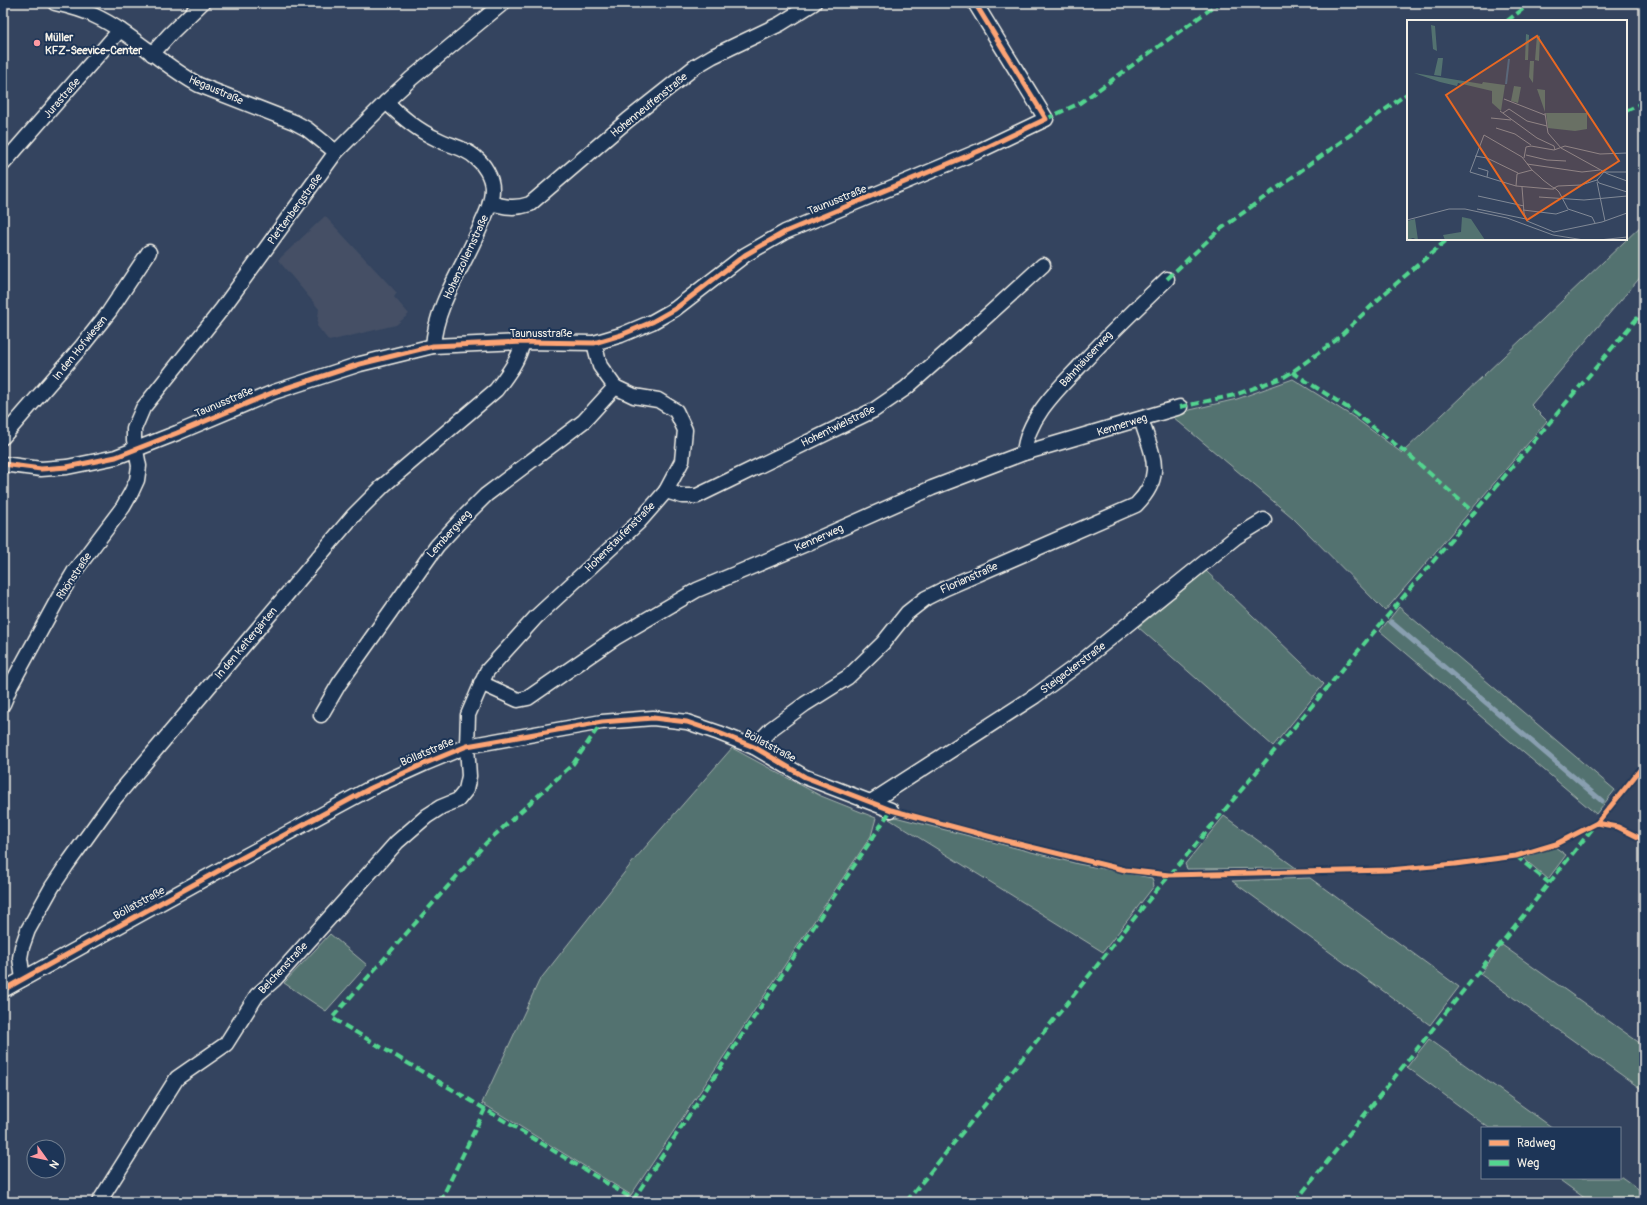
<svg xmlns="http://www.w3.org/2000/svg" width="1647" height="1205" viewBox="0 0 1647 1205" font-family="Pangolin,sans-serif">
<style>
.built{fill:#444f65}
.green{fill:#537270;stroke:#a4b2ac}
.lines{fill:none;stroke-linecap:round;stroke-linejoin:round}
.stream{stroke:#899fb0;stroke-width:5}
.street-casing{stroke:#f4f1e8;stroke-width:17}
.street{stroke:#1d3557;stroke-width:14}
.quiet{stroke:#53d58f;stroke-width:4;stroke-dasharray:8 4;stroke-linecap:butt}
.cycleway-casing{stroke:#1d3557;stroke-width:8}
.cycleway{stroke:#fda474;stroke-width:5}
.poi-dot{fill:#ff9aa2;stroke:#1d3557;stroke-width:1.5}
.labels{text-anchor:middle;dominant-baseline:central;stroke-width:4;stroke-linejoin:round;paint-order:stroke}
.poi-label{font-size:11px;font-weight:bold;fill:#f4f1e8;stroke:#1d3557;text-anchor:start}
.street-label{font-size:11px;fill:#f4f1e8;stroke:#1d3557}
.inset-river{fill:none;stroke:#42698a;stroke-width:2}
.inset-road{fill:none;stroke:#818996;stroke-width:1}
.view{fill:#e96822;fill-opacity:0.15;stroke:#e96822;stroke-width:2}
.inset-edge{fill:none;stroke:#f4f1e8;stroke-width:2}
</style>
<rect width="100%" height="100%" fill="#34445f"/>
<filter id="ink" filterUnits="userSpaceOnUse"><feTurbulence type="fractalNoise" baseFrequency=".025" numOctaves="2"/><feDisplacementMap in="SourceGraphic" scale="8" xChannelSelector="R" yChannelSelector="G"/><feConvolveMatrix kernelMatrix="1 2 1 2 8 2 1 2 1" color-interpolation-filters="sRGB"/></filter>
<g filter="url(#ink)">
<path class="built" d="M325,216L397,293L394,297L409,314L396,325L329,341L317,326L319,309L278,260Z"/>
<g class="green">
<path d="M1644,223V273L1531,405L1547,421L1385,611L1292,517L1173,417L1190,410L1237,399L1293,379L1355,418L1402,453Z"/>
<path d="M1206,571L1324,684L1273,746L1138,627Z"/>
<path d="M1399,607L1615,790L1596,814L1380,631Z"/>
<path d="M732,748L821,796L876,818L871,836L631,1195L482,1103L539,981L635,859Z"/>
<path d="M1224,816L1296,868L1187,869L1185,864Z"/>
<path d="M895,817L1078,864L1152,878L1154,886L1103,952L889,819Z"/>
<path d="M1555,847L1566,855L1548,879L1523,858Z"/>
<path d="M1310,878L1459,987L1430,1025L1232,881Z"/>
<path d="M330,934L367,965L326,1011L284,983Z"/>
<path d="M1502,945L1644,1046V1091L1480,974Z"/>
<path d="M1429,1039L1553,1128H1489L1407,1067Z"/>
<path d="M1620,1176L1644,1193V1202H1590L1557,1178H1620Z"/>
</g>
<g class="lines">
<path class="stream" d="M1391,622L1602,801"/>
<defs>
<g id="street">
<path d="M55,3C68,6 81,9 93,15C131,32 162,65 199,85L294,122L307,129L336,152"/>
<path d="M152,54L170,34L202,3"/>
<path d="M386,102C402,117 417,130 437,139C450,146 464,147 475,157C484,164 492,177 492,189C492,201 487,212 482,223C466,264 436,302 433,346"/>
<path d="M3,164L120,30"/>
<path d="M490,203C505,207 515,209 530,204L628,120L696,66L713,56L780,24L814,3"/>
<path d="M3,437L82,346L109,312L149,252"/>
<path d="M1024,453C1027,419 1056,391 1079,367C1107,336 1137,308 1167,279"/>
<path d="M3,464L41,469L67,467L116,457L177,433L274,392L360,364L433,346L523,342L594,343L621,335L652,322L675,309L745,255L785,232L979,151L1046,119L975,3"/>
<path d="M666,491L682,496H697L874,410L906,388L965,336L1043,265"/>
<path d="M481,683L518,700L528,698L615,638L697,590L806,544L932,488L1024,453L1180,407"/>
<path d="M3,704L11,685L59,597L74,572L123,507L131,493L137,480L139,466L134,440V429L143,408L222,309L336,152L386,102L412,78L503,3"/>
<path d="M321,715L339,684L437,546L461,520L486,495L584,421L615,387"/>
<path d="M754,747L771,729L805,704L848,677L883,643L907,613L926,598L946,588L1136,505C1166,475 1152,455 1141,419"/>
<path d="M871,802L1035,696L1076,666L1236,537L1264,520"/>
<path d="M23,979L20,958L22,947L28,930L52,887L66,866L115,798L353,516L384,485L496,390C508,374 518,361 523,342"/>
<path d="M3,990L238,860L371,788L426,763L467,746L602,722L653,718L687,722L719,733L754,747L805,777L891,810"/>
<path d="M99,1202L177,1078L226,1044L257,995L274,980L397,842L427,816L441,807L458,800L466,790L469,776L467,746L468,715L487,671L536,617L639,522L666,491L682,461L685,430L676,411L658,400L634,396L615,387L600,366L594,343"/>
</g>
</defs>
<use href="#street" class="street-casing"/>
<use href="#street" class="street"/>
<g class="quiet">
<path d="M1507,21L1531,3"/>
<path d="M1626,111L1644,102"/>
<path d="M1046,119L1080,103L1219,3"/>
<path d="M1167,279L1218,231L1408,93"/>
<path d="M1292,372L1348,408L1408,454L1474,513"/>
<path d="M1180,407L1235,395L1284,377L1292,372L1335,341L1384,294L1448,239"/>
<path d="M1516,856L1549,883"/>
<path d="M485,1109L332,1018L486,843L573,764L602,722"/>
<path d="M633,1200L891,810H893"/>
<path d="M440,1202L485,1109L636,1201"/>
<path d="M906,1202L1069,1001L1155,892L1181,862L1644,310"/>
<path d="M1295,1202L1593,828"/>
</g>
<defs>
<g id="cycleway">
<path d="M3,464L41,469L67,467L116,457L177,433L274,392L360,364L433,346L523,342L594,343L621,335L652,322L675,309L745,255L785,232L979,151L1046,119L975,3"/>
<path d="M1597,823L1618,827L1644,840"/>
<path d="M3,990L238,860L371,788L426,763L467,746L602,722L653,718L687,722L719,733L754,747L805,777L891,810L999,839L1125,870L1169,875L1389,870L1455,864L1516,856L1556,844L1597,823L1644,765"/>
</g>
</defs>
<use href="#cycleway" class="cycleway-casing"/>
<use href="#cycleway" class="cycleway"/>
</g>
</g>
<circle class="poi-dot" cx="37" cy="43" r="4"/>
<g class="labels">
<g class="poi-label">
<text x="45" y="37">Müller<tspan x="45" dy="13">KFZ-Seevice-Center</tspan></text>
</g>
<g class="street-label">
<text transform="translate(216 90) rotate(23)">Hegaustraße</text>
<text transform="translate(62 98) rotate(-49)">Jurastraße</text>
<text transform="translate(649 105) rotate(-39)">Hohenneuffenstraße</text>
<text transform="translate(837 200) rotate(-22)">Taunusstraße</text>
<text transform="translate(295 209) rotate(-54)">Plettenbergstraße</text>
<text transform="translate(466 257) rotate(-65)">Hohenzollernstraße</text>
<text x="541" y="333">Taunusstraße</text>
<text transform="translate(80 348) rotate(-51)">In den Hofwiesen</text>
<text transform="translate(1086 359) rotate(-47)">Bahnhäuserweg</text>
<text transform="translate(224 402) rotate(-23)">Taunusstraße</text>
<text transform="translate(1122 425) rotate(-17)">Kennerweg</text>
<text transform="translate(838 426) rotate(-26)">Hohentwielstraße</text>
<text transform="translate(449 534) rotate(-48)">Lembergweg</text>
<text transform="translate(620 537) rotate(-45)">Hohenstaufenstraße</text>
<text transform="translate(819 538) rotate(-24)">Kennerweg</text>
<text transform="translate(74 576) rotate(-56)">Rhönstraße</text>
<text transform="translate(969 578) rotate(-24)">Florianstraße</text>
<text transform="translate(246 643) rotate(-50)">In den Keltergärten</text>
<text transform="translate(1073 668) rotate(-37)">Steigackerstraße</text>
<text transform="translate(770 746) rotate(28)">Böllatstraße</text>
<text transform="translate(427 752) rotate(-23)">Böllatstraße</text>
<text transform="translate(139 903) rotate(-29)">Böllatstraße</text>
<text transform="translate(283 968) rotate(-47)">Belchenstraße</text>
</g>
</g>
<g transform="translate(1407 20)">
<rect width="220" height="220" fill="#34445f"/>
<path d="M24,5L28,6L30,31L26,29ZM119,14L122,15L121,40H118ZM130,15L133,16L132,41L128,40ZM31,38H36L34,56L27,55ZM123,41H127L126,63L122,57ZM7,53L75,64L76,62L98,65L94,91L85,83V71L51,63L50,66L33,62ZM107,66L114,67L111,83L104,81ZM130,69L138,70V92ZM139,93H180V109L168,111L141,108ZM55,197L64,199L78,220H38L36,215L54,212ZM8,199L11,220L6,218L0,220V201Z" fill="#537270"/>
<path class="inset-river" d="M99,64L102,39"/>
<path class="inset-road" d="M97,79L138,95M93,91L130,118L147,126L148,130M96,93L102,89L120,101L140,106M138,93L141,113L154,128L201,154L220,161M84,98L104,100M89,108L108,114L124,125M119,135L140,140L159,141M68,136L80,138L111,153M117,138L119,127L124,126L147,130L158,126L193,134L220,133M120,144L175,152L193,150M71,148L81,151L80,157M197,152L190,160L192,163L220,172M197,152H220M190,162L198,201M109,166L110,154L125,150M115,167L117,193L120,201L147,212L195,202L220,193M71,176L117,186M132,177L177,180L220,176M70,189L119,199M116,190L149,194L161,190M0,200L42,189H58L100,198L146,215L177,220M188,203L185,197L161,189L152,172L149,169L147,168L144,166L136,160L133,157L125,150L115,137L77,115L63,152L109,166L144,169H147V168L151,166L174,165L190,160M192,220L220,217"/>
<path class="view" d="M130,16L212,141L120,200L39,75Z"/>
<rect width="220" height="220" class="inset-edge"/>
</g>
<rect width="1647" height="1205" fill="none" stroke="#1d3557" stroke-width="16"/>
<rect x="8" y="8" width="1631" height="1189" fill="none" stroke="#f4f1e8" stroke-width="1.5" filter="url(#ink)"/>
<rect x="1481" y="1127" width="140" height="52" fill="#1d3557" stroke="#738091"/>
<rect x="1489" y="1140" width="20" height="6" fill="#fda474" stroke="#738091"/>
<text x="1517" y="1147" font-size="12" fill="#f4f1e8">Radweg</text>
<rect x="1489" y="1160" width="20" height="6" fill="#53d58f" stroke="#738091"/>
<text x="1517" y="1167" font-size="12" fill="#f4f1e8">Weg</text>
<g transform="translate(46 1159) rotate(123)"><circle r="19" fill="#1d3557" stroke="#738091"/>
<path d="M0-3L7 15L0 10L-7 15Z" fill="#ff9aa2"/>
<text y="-6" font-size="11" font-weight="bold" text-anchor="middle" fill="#f4f1e8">N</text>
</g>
</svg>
